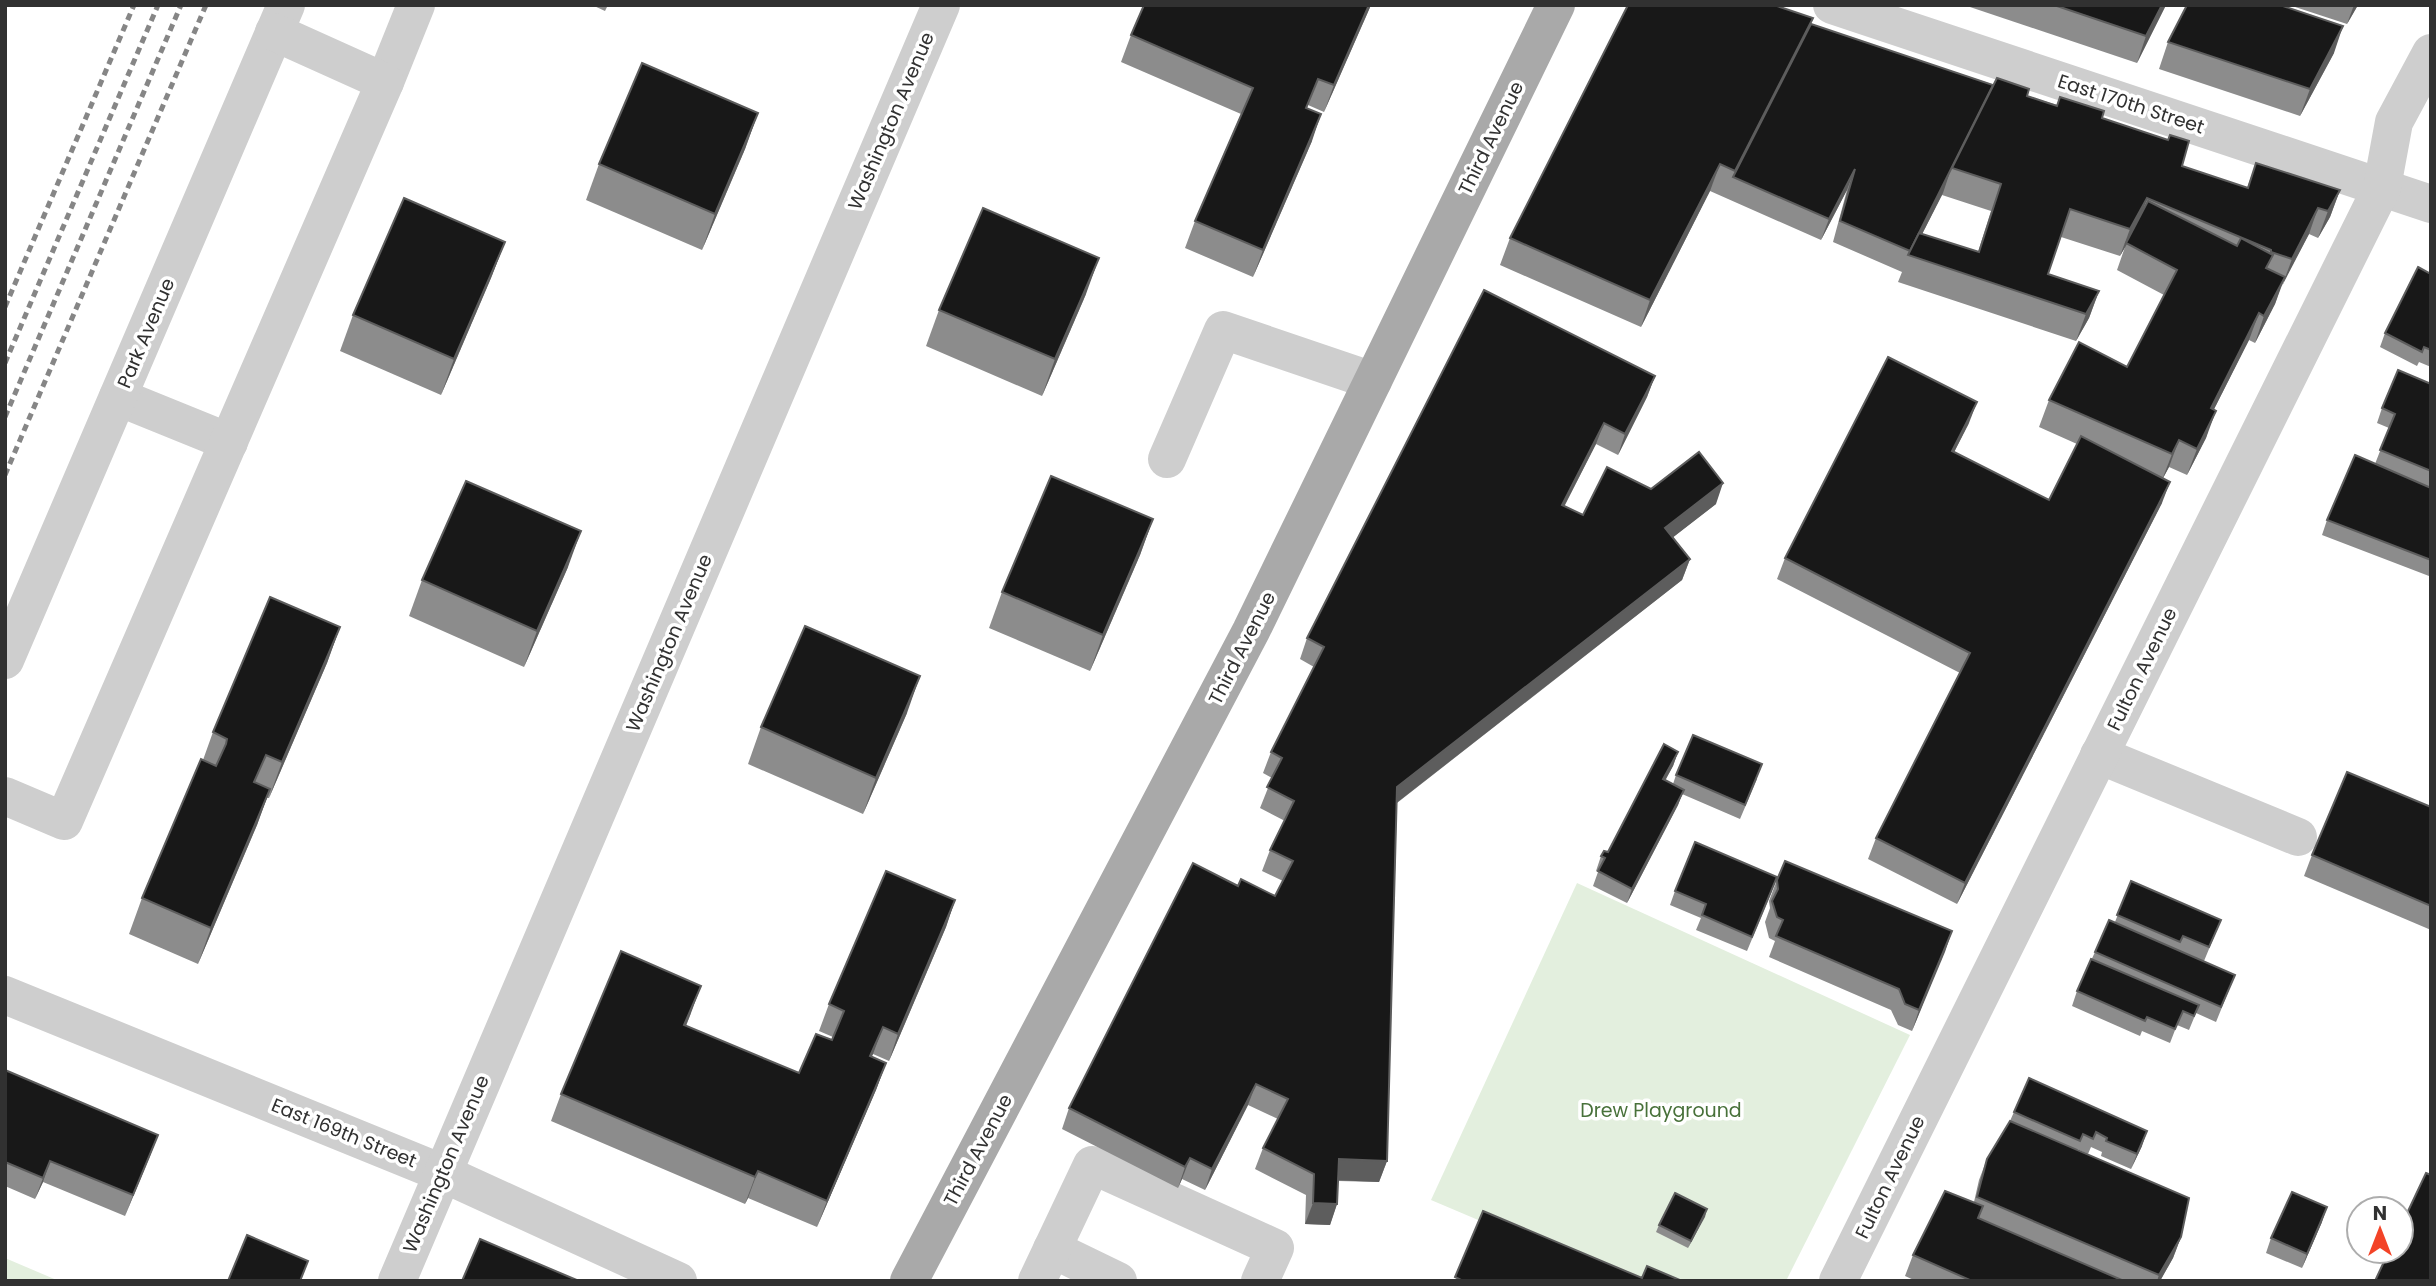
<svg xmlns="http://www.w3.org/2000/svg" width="2436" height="1286" viewBox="0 0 2436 1286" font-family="Poppins,sans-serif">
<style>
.green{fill:#e3efde}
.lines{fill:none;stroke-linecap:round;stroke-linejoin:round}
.minor{stroke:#cecece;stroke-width:38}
.major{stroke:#a9a9a9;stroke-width:38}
.rail{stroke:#868686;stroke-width:5;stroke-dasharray:7 5;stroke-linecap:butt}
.wall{fill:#8c8c8c;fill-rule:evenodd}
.shaded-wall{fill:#5d5d5d}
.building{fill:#181818;stroke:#5d5d5d;stroke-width:2}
.labels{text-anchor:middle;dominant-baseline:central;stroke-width:7;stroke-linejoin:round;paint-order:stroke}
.street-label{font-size:19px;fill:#313131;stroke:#fff}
.park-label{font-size:19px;fill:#48713a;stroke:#fff}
</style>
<rect width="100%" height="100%" fill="#fff"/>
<g class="green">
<path d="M1577,883L1910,1035L1786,1281H1622L1431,1200Z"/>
<path d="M5,1258L59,1281H5Z"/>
</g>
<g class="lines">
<g class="minor">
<path d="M1832,5L2431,204"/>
<path d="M385,82L416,5"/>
<path d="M118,397L229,442"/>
<path d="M1167,459L1223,330L1373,381"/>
<path d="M5,660L286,5"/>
<path d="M2099,755L2298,837"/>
<path d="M5,796L64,821L385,82L274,32"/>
<path d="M5,995L442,1173L678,1281"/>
<path d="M1052,1249L1118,1281"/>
<path d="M397,1281L941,5"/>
<path d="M1037,1281L1092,1165L1275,1248L1260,1281"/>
<path d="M1838,1281L2382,187L2394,122L2431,53"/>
</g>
<path class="major" d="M909,1281L1251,631L1556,5"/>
<g class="rail">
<path d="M5,307L134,5"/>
<path d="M5,363L158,5"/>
<path d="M5,417L181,5"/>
<path d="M5,475L206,5"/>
</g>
</g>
<g class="wall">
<path d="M592,5H608L605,11Z"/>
<path d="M1371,5L1324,112L1308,105L1307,108L1312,141L1253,277L1185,248L1195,221L1241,114L1121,62L1131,35Z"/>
<path d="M1964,5H2166L2137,63Z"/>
<path d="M2289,5H2358L2347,24Z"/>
<path d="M1811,24L2027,96L2102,118L2182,166L2247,188L2256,163L2340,190L2330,217L2318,238L2309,234L2281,286L2275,304L2255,343L2249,340L2214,409L2206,438L2187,475L2169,467L2163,478L2162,503L1957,904L1868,859L1876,838L1960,673L1777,579L1785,558L1969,423L1954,452L2049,500L2077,444L2039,427L2049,400L2127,367L2164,295L2117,270L2125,247L2120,256L2061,237L2048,274L2099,291L2089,318L2076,341L1898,282L1902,272L1833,242L1847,190L1821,240L1710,191L1641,327L1500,265L1510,238ZM1943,193L1942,195L1991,211L1978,252L1922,234Z"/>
<path d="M2168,42L2334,53L2300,116L2159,69Z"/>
<path d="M758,113L745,149L702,250L586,200L599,164Z"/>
<path d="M505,242L491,278L441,395L340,351L353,315Z"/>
<path d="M2431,274V367L2419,362L2417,366L2380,347L2385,333Z"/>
<path d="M1086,294L1042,396L926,346L939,310Z"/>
<path d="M1655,376L1647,397L1618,455L1596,444L1564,507L1583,515L1651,489L1716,504L1673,537L1690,559L1682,580L1397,803L1387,1161L1379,1182L1338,1181L1337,1204L1330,1225L1305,1224L1306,1195L1255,1169L1263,1148L1278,1119L1248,1105L1205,1190L1182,1179L1178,1188L1062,1129L1069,1108L1238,886L1275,896L1283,881L1262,871L1270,850L1285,821L1260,808L1272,778L1263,773L1271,752L1314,667L1300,659L1307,638Z"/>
<path d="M2431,384V571L2429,576L2322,535L2327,520L2375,464L2389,428L2377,423L2382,408Z"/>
<path d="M1153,519L1140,555L1090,671L989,628L1002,592Z"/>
<path d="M568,567L524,667L409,616L422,580Z"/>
<path d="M340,627L327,663L269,798H267L257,825L198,964L129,934L142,898L203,760L213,732Z"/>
<path d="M907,713L863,814L748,764L761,727Z"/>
<path d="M1678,752L1673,766L1665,780L1673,784L1676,775L1757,779L1740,819L1682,794L1678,805L1627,903L1593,886L1598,872L1596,871L1601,856L1608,852Z"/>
<path d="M2431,807V930L2304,876L2312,855Z"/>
<path d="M1777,880L1952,931L1912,1031L1898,1025L1891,1010L1769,957L1775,941L1769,938L1765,922L1770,908L1769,901Z"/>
<path d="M2131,881L2221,920L2204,961L2229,990L2216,1022L2196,1013L2189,1030L2177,1025L2170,1043L2142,1031L2140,1036L2072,1006L2077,991L2095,952L2115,922Z"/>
<path d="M1675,891H1772L1747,951L1696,930L1701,918L1670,905Z"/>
<path d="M955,900L946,927L889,1061L873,1054L871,1057L886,1063L876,1090L817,1227L748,1198L745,1204L551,1121L561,1094L691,1013L686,1026L799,1073L832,1040L833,1037L819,1031L829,1004Z"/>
<path d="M5,1070L158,1135L125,1216L43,1182L35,1199L5,1186Z"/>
<path d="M2029,1078L2142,1146L2131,1169L2101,1156L2102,1152L2091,1147L2088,1154L2077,1149V1150L2181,1237L2173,1258L2160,1281H1916L1905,1276L1913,1255L1974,1202L1979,1180L1987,1159L2010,1121Z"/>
<path d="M1707,1209L1688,1248L1656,1232L1659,1225Z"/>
<path d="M2322,1222L2302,1268L2266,1253L2271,1238Z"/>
</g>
<g class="shaded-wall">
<path d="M1369,5H1371L1324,112L1334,85Z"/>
<path d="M2162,5H2166L2137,63L2146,36Z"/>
<path d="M2354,5H2358L2347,24Z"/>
<path d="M2343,26L2334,53L2300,116L2310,89Z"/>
<path d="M758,113L745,149L702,250L715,214Z"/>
<path d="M1321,114L1312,141L1253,277L1263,250Z"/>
<path d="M1720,164L1710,191L1641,327L1650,300Z"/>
<path d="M1855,169L1847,190L1821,240L1829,219Z"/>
<path d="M1950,172L1943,193L1911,256L1910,251Z"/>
<path d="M2340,190L2330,217L2318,238L2328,211Z"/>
<path d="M2147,198L2138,225L2120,256L2130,229Z"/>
<path d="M2318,208L2309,234L2282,286L2292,259Z"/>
<path d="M505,242L491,278L441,395L454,359Z"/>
<path d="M1099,258L1086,294L1042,396L1055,359Z"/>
<path d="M2285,277L2275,304L2255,343L2264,316Z"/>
<path d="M2099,291L2089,318L2076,341L2086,314Z"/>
<path d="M2259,313L2249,340L2201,435L2211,408Z"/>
<path d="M1655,376L1647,397L1618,455L1625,434Z"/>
<path d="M1977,402L1969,423L1944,472L1952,451Z"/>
<path d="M2216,411L2206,438L2187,475L2197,449Z"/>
<path d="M1604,423L1596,444L1554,526L1562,505Z"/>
<path d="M2179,440L2169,467L2162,480L2172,454Z"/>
<path d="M2170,482L2162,503L1957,904L1965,883Z"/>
<path d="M1723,483L1716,504L1658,549L1665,528Z"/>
<path d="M1153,519L1140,555L1090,671L1103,635Z"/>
<path d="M581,531L568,567L524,667L537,631Z"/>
<path d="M1690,559L1682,580L1390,808L1397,787Z"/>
<path d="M340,627L327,663L269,798L282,762Z"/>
<path d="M920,676L907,713L863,814L876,778Z"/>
<path d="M1678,752L1673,766L1658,794L1663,779Z"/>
<path d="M270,789L257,825L198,964L211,928Z"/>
<path d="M1684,790L1678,805L1627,903L1632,889Z"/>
<path d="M955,900L946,927L889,1061L898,1034Z"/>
<path d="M1952,931L1945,952L1912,1031L1919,1010Z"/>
<path d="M701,986L691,1013L675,1052L684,1025Z"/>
<path d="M883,1027L873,1054L860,1083L870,1056Z"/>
<path d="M886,1063L876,1090L817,1227L827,1201Z"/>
<path d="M1256,1084L1248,1105L1205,1190L1212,1169Z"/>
<path d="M2147,1131L2142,1146L2131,1169L2137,1154Z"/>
<path d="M158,1135L150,1156L125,1216L133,1195Z"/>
<path d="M1190,1158L1182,1179L1178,1188L1185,1167Z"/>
<path d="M1339,1159L1387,1161L1379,1182L1332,1180Z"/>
<path d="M50,1161L43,1182L35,1199L43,1178Z"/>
<path d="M758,1171L748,1198L745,1204L755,1177Z"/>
<path d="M1313,1203L1337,1204L1330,1225L1305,1224Z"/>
<path d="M2327,1207L2322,1222L2302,1268L2307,1254Z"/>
<path d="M1707,1209L1705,1217L1688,1248L1691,1241Z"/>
<path d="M2181,1237L2173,1258L2160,1281H2157L2159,1275Z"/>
</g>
<g class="building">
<path d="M1144,5H1369L1334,85L1318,79L1306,108L1321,114L1263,250L1195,221L1253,88L1131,35Z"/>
<path d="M1628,5H1774L1813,18L1735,171L1720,164L1650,300L1510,238Z"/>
<path d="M2054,5H2162L2146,36Z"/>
<path d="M2187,5H2280L2343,26L2310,89L2168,42Z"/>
<path d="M1811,24L1993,85L1910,251L1840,221L1855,169L1829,219L1733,177Z"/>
<path d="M642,63L758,113L715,214L599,164Z"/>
<path d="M1997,78L2029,89L2027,96L2057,106L2060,97L2104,111L2102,118L2168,140L2170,135L2189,141L2182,166L2248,188L2256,163L2340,190L2328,211L2318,208L2292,259L2271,252V250L2147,198L2130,229L2070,209L2048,274L2099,291L2086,314L1908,255L1919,233L1979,252L2001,184L1952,168Z"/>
<path d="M404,198L505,242L454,359L353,315Z"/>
<path d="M2148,201L2237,246L2241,238L2273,255L2266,268L2285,277L2264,316L2259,313L2211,408L2216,411L2197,449L2179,440L2172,454L2049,400L2079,342L2127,367L2177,270L2126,243Z"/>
<path d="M983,208L1099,258L1055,359L939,310Z"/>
<path d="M2418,267L2431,274V350L2424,347L2422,352L2385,333Z"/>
<path d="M1484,290L1655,376L1625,434L1604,423L1562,505L1583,515L1607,467L1651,489L1699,452L1723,483L1665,528L1690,559L1397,787L1387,1161L1339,1159L1337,1204L1313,1203L1314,1174L1263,1148L1288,1099L1256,1084L1212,1169L1190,1158L1185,1167L1069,1108L1193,863L1238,886L1241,879L1275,896L1293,861L1270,850L1294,801L1267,787L1282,758L1271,752L1324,647L1307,638Z"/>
<path d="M1888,357L1977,402L1952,451L2049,500L2081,436L2170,482L1965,883L1876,838L1970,653L1785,558Z"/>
<path d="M2398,370L2431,384V471L2380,450L2395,414L2382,408Z"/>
<path d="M2355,455L2431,488V560L2327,520Z"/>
<path d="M1051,476L1153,519L1103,635L1002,592Z"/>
<path d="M466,481L581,531L537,631L422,580Z"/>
<path d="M270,597L340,627L282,762L266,755L254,782L270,789L211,928L142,898L201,759L216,766L226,744L227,739L213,732Z"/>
<path d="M805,626L920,676L876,778L761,727Z"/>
<path d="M1693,735L1762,764L1745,805L1676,775Z"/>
<path d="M1664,744L1678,752L1663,779L1684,790L1632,889L1598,871L1605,858L1601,856L1604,851L1608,852Z"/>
<path d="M2347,772L2431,807V906L2312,855Z"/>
<path d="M1695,842L1777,877L1752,937L1702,915L1706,904L1675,891Z"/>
<path d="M1785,861L1952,931L1919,1010L1905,1004L1899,989L1776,936L1783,920L1777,917L1772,901L1778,889L1777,880Z"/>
<path d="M886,871L955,900L898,1034L883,1027L870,1056L886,1063L827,1201L758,1171L755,1177L561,1094L621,951L701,986L684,1025L799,1073L816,1034L832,1040L844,1011L829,1004Z"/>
<path d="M2131,881L2221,920L2209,947L2183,936L2180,942L2117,915Z"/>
<path d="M2109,920L2235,975L2221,1007L2095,952Z"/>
<path d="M2091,959L2199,1005L2194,1016L2183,1011L2175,1029L2147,1017L2145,1021L2077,991Z"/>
<path d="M5,1070L158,1135L133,1195L50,1161L43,1178L5,1162Z"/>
<path d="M2029,1078L2147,1131L2137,1154L2106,1141L2107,1138L2096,1132L2093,1139L2083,1134L2080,1141L2014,1112Z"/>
<path d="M2010,1121L2189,1198L2181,1237L2159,1275L1977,1197L1987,1159Z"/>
<path d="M2426,1173L2431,1175V1281H2375L2389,1251H2401V1226Z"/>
<path d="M1945,1191L1983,1206L1978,1218L2124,1281H1972L1913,1255Z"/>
<path d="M2292,1192L2327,1207L2307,1254L2271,1238Z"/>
<path d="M1675,1193L1707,1209L1691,1241L1659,1225Z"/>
<path d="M1483,1211L1642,1278L1647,1266L1682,1281H1463L1455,1277Z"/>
<path d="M247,1235L308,1261L300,1281H228Z"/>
<path d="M480,1239L579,1281H462Z"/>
</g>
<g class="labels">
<g class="street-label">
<text transform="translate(2131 104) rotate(18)">East 170th Street</text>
<text transform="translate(891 121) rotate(-67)">Washington Avenue</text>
<text transform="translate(1491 138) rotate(-64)">Third Avenue</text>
<text transform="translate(146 333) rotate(-67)">Park Avenue</text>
<text transform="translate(669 643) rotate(-67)">Washington Avenue</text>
<text transform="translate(1242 648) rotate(-63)">Third Avenue</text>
<text transform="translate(2142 669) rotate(-64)">Fulton Avenue</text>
<text transform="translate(344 1133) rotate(22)">East 169th Street</text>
<text transform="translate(978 1150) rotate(-62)">Third Avenue</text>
<text transform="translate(446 1164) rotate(-67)">Washington Avenue</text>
<text transform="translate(1890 1177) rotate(-64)">Fulton Avenue</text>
</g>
<g class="park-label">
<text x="1661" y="1110">Drew Playground</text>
</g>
</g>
<rect width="2436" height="1286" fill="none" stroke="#313131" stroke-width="14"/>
<g transform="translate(2380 1230)"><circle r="33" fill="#ffffff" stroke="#adadad" stroke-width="2"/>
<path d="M0-5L12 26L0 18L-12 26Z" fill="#f34327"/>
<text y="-10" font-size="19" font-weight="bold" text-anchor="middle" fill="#313131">N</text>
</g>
</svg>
